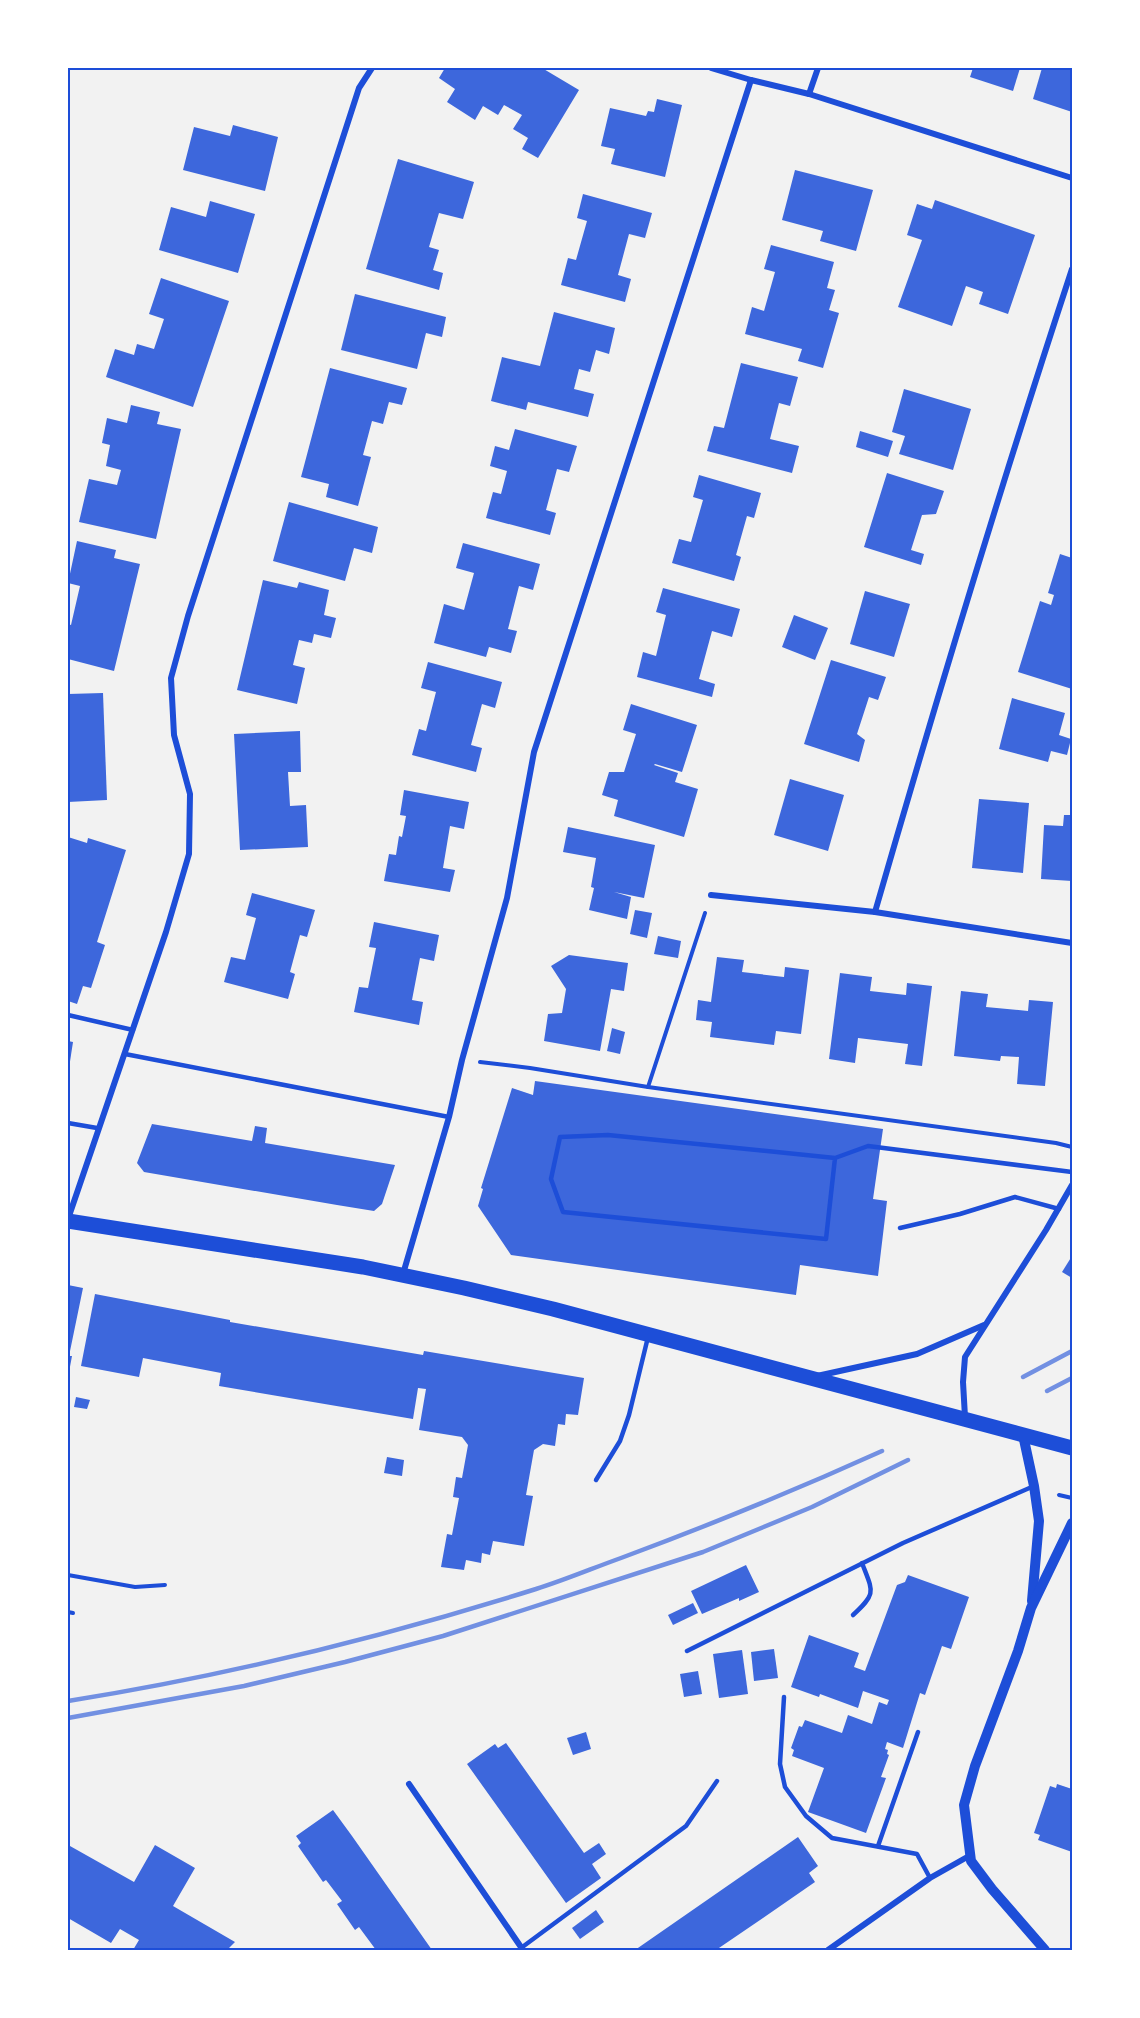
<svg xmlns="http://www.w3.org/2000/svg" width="1140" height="2018" viewBox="0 0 1140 2018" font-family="'PT Sans',sans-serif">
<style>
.building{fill:#3d67dc}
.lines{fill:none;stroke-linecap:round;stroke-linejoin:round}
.path{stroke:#1d4ed8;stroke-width:4}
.service{stroke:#1d4ed8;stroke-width:4.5}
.minor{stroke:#1d4ed8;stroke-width:6}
.tertiary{stroke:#1d4ed8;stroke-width:10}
.primary{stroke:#1d4ed8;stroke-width:15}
.rail{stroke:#7290e2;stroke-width:4.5}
.neatline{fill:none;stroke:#1d4ed8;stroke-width:2}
</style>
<rect width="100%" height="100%" fill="#f2f2f2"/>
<g class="building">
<path d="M445,68H542L579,90L538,158L522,149L528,138L513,129L522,115L504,105L498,115L483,106L475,120L447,102L455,89L439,78Z"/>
<path d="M973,68H1020L1013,91L970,77Z"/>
<path d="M1042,68H1072V112L1033,99Z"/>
<path d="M657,99L682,105L665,177L611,164L615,149L601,146L610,108L646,116L648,111L654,112Z"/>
<path d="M233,125L278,137L265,191L183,170L194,127L230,136Z"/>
<path d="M398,159L474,182L463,219L439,213L429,247L439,250L433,270L443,273L439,290L366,269Z"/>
<path d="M795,170L873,190L856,251L820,241L823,231L782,220Z"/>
<path d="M583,194L652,213L645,238L629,234L618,275L631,279L625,302L561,285L568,258L576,260L587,221L577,218Z"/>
<path d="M935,200L1035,235L1008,314L979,304L983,292L966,286L952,326L898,307L922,240L907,235L917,204L932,209Z"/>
<path d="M210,201L255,214L238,273L159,250L171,207L206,217Z"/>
<path d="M771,245L834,262L827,288L835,290L829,310L839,313L823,368L798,361L802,349L745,334L752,307L764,311L775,272L764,269Z"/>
<path d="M161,278L229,301L193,407L106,377L115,349L134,355L137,344L154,349L164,319L149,314Z"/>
<path d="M355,294L446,317L442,337L426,333L417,369L341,350Z"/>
<path d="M554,312L615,328L609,354L596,350L590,372L579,369L574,389L594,394L588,417L528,402L526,410L491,401L502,357L540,366Z"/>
<path d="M741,363L798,377L790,406L779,403L770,439L799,446L792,473L707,451L714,426L724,428Z"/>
<path d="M330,368L407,388L402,405L389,402L383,424L372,421L363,455L371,457L358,506L326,497L329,484L301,477Z"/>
<path d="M904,389L971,409L953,470L899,454L905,436L892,432Z"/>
<path d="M131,405L160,412L157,424L181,429L156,539L79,522L89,479L117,485L121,470L106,466L110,445L102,443L107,418L127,423Z"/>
<path d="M515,429L577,446L569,472L557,469L546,510L556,513L550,535L486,518L493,492L501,494L507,471L490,466L495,446L509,450Z"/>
<path d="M860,431L893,441L888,457L856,447Z"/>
<path d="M887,473L944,491L936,514L922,515L911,550L924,554L921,565L864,547Z"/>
<path d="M699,475L761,493L754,518L747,516L736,555L741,557L734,581L672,563L679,539L691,542L703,500L693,497Z"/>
<path d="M289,502L378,527L372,553L354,548L345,581L273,561Z"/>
<path d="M77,541L116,550L114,558L140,564L114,671L68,659V624L71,625L80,586L68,583Z"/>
<path d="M463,543L540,564L533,590L519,586L508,629L517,631L511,653L489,647L486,657L434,643L444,604L464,610L474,573L456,568Z"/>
<path d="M1060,554L1072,558V689L1018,672L1040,601L1051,605L1054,595L1048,593Z"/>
<path d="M263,580L297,588L299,582L329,590L324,615L336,618L331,638L314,634L312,643L299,640L293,665L305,668L297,704L237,690Z"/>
<path d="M663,588L740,609L732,637L712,631L699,679L715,684L712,697L637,677L643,652L656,656L666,615L656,612Z"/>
<path d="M865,591L910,604L894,657L850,644Z"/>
<path d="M794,615L828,628L815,660L782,647Z"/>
<path d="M831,660L886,677L878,700L869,697L857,734L865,740L859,762L804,744Z"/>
<path d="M428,662L502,682L495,708L482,704L471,745L482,748L476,772L412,755L419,729L426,731L436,692L421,688Z"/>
<path d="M103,693L107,800L68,802V694Z"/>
<path d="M1012,698L1065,713L1059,735L1071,739L1067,755L1051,751L1048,762L999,749Z"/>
<path d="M631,704L697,725L682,772L655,764L654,765L678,773L675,782L698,789L684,837L614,816L618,800L602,795L609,772H624L636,734L623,730Z"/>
<path d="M300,731L301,772H288L290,806L306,805L308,847L240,850L234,734Z"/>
<path d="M790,779L844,795L828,851L774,835Z"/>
<path d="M404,790L469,802L464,829L450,826L443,868L455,870L450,892L384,881L389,854L396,855L399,836L402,837L406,816L400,815Z"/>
<path d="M979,799L1029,803L1023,873L972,868Z"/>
<path d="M1064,815H1072V881L1041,879L1044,825L1063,826Z"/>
<path d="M568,827L655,845L644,898L614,892L631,897L627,919L589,910L594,888L591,887L596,858L563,852Z"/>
<path d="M68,837L87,843L88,838L126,850L97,942L105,945L91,988L83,986L77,1004L68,1001Z"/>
<path d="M252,893L315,910L307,937L300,935L290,972L295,974L288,999L224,982L231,957L245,960L256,918L246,915Z"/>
<path d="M635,910L652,913L647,938L630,934Z"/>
<path d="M374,922L439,935L434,961L420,958L412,1000L423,1002L419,1025L354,1012L359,987L368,988L376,948L369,947Z"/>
<path d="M658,936L681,941L678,958L654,954Z"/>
<path d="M569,955L628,963L624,991L611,989L600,1051L544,1041L548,1014L562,1013L566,989L551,966Z"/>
<path d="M717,957L744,960L742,972L784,977L785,967L809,970L801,1034L776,1031L774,1045L710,1037L712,1022L696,1020L698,1000L711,1002Z"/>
<path d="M840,973L872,977L870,991L906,995L907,983L932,986L922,1066L905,1064L908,1044L858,1038L855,1063L829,1059Z"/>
<path d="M961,991L988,994L986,1007L1028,1011L1029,1000L1053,1002L1045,1086L1017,1084L1019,1057L1001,1056L1000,1061L954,1056Z"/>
<path d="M612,1028L625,1032L620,1054L607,1051Z"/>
<path d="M68,1041L73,1042L69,1068H68Z"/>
<path d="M535,1081L883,1129L873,1199L887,1201L878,1276L800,1265L796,1295L511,1255L478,1206L483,1189L481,1188L512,1088L533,1095Z"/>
<path d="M152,1124L252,1141L255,1126L267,1128L265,1143L395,1165L382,1204L374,1211L337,1205L144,1172L137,1163Z"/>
<path d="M1072,1256V1278L1062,1272Z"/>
<path d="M68,1285L83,1288L69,1356H72L69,1372Z"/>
<path d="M95,1294L230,1320V1322L423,1355L424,1351L584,1378L578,1415L566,1414L565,1425L558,1424L555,1446L543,1444L534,1450L526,1495L533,1496L524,1546L493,1541L490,1555L482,1553L481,1563L466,1560L464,1570L441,1567L447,1534L452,1535L459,1498L453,1497L456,1477L462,1478L468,1445L462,1437L419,1430L426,1389L418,1388L413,1419L219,1386L221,1373L143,1358L139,1377L81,1366Z"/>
<path d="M76,1397L90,1400L87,1409L74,1407Z"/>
<path d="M387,1457L404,1460L402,1476L384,1473Z"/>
<path d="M746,1565L759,1592L739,1601V1598L702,1614L691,1591Z"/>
<path d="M908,1575L969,1597L951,1649L942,1646L925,1695L920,1693L903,1748L887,1742L885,1749L888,1750L887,1754L889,1755L881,1777L886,1778L866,1833L808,1812L824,1768L792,1756L794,1750L791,1748L799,1726L802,1727L805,1720L842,1733L848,1715L872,1724L879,1702L887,1705L889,1700L863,1691L858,1708L820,1694L819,1697L791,1687L809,1635L859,1653L854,1667L865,1671L897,1585L905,1582Z"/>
<path d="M693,1603L698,1613L673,1625L668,1615Z"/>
<path d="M774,1649L778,1678L754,1681L751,1652Z"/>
<path d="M742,1650L748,1694L719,1698L713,1654Z"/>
<path d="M698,1671L702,1694L684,1697L680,1674Z"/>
<path d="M586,1732L591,1749L573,1755L567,1738Z"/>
<path d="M506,1743L584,1853L599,1843L606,1854L592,1864L601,1878L566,1903L467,1764L495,1744L498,1748Z"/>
<path d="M1057,1784L1072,1789V1852L1038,1840L1040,1835L1034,1833L1050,1786L1056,1788Z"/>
<path d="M333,1810L352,1836L432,1950H376L359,1927L355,1930L337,1904L342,1901L326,1880L323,1882L298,1846L301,1843L296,1836Z"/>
<path d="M798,1837L818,1866L809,1873L815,1882L763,1918L716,1950H635Z"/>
<path d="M155,1845L195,1868L173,1906L235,1942L227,1950H133L139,1940L120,1929L111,1943L68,1918V1854L70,1846L134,1882Z"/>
<path d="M596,1910L604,1922L580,1939L572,1928Z"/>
</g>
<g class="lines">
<g class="path">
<path d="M480,1062L530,1068L648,1087L705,913"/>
<path d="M648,1087L1056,1143L1072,1147"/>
<path d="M1059,1495L1072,1498"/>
<path d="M68,1575L135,1587L165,1585"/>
<path d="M68,1612L73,1613"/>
</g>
<g class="service">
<path d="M68,1015L133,1030"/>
<path d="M125,1054L449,1117"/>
<path d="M68,1123L97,1128"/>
<path d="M835,1158L826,1239L563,1212L551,1179L560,1137L608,1135L835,1158L868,1146L1072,1172"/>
<path d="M900,1228L960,1214L1015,1197L1059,1209"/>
<path d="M596,1480L620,1441L629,1415L648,1337"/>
<path d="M853,1615C877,1593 873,1592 862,1563"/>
<path d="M687,1651L903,1543L1034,1486"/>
<path d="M784,1697L780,1764L785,1787L806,1816L832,1838L917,1854L930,1878"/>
<path d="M878,1846L918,1732"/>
<path d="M521,1948L686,1826L717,1781"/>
</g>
<g class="minor">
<path d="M711,68L751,80L809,94L1072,178"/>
<path d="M809,94L818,68"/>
<path d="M711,895L875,912L1072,943"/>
<path d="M875,912C937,697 1002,482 1072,269"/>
<path d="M68,1219L166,932L189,854L190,794L174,735L171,678L188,616L359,88L372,68"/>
<path d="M403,1274L449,1117L462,1060L507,898L534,752L751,80"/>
<path d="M817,1376L917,1354L984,1325"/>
<path d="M965,1417L963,1382L965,1357L1046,1230L1072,1185"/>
<path d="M409,1784L523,1950"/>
<path d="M828,1950L930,1878L969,1856"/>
</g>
<g class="tertiary">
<path d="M1023,1435L1034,1486L1039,1521L1032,1601"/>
<path d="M1045,1950L992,1889L971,1861L964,1805L975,1766L1018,1651L1031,1608L1072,1523"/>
</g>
<path class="primary" d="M68,1221L363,1267L464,1288L553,1309L1072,1448"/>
<g class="rail">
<path d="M1023,1377L1072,1351"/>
<path d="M1047,1391L1072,1378"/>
<path d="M68,1701C226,1676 383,1637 536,1589C565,1580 593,1568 621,1558C710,1525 796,1490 882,1451"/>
<path d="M68,1718L244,1686L345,1662L443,1636L703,1552L812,1507L908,1460"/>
</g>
</g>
<rect width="1140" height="2018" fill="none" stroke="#ffffff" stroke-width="138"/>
<rect x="69" y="69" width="1002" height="1880" class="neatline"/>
</svg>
